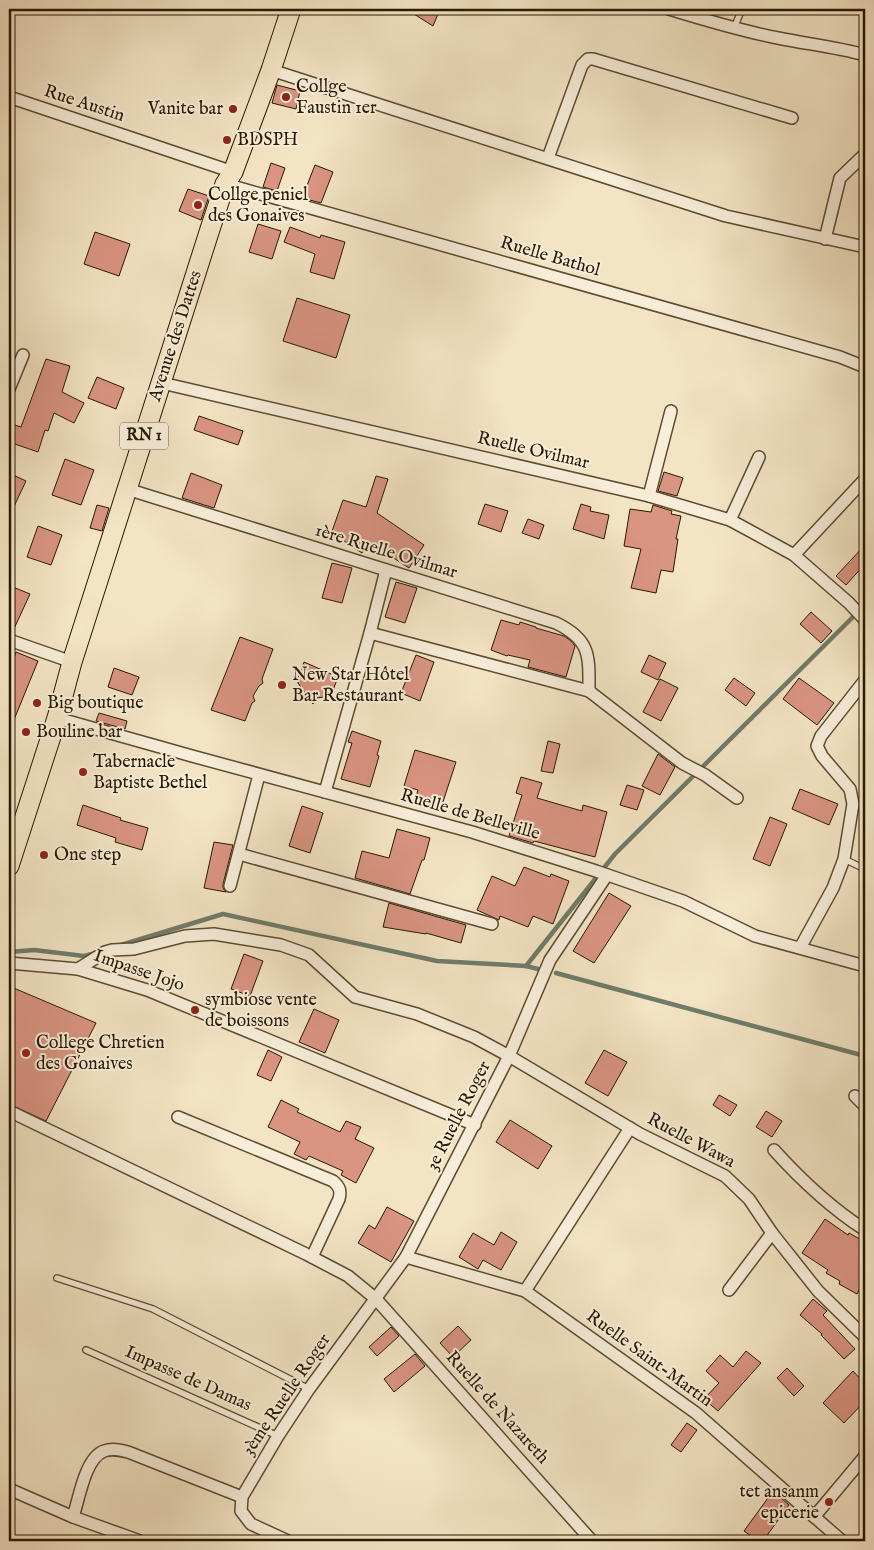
<svg xmlns="http://www.w3.org/2000/svg" width="874" height="1550" viewBox="0 0 874 1550" font-family="'IM FELL English',serif">
<style>
.lines{fill:none;stroke-linecap:round;stroke-linejoin:round}
.stream{stroke:#6e7c6a;stroke-width:4.5}
.building{fill:#d99482;stroke:#291801}
.service-casing{stroke:#5c4b32;stroke-width:8}
.minor-casing{stroke:#5c4b32;stroke-width:14}
.primary-casing{stroke:#291801;stroke-width:21}
.service{stroke:#f7edd9;stroke-width:5.5}
.minor{stroke:#f7edd9;stroke-width:11}
.primary{stroke:#f3e4c4;stroke-width:19}
.poi-dot{fill:#8f2418;stroke:#f7edd9;stroke-width:2}
.labels{text-anchor:middle;dominant-baseline:central;stroke-width:4;stroke-linejoin:round;paint-order:stroke}
.shield{fill:#f7edd9;stroke:#675842;stroke-width:1}
.shield-label{font-size:16px;font-weight:bold;fill:#291801}
.poi-label{font-size:18px;fill:#291801;stroke:#f7edd9;text-anchor:start}
.street-label{font-size:18px;fill:#291801;stroke:#f7edd9}
</style>
<rect width="100%" height="100%" fill="#f3e4c4"/>
<filter id="stains"><feTurbulence type="fractalNoise" baseFrequency=".004" numOctaves="4"/><feColorMatrix values="0 0 0 0 .2 0 0 0 0 .09 0 0 0 0 .02 0 0 0 .5 -.17"/></filter>
<radialGradient id="worn" r=".72"><stop offset=".6" stop-color="#630" stop-opacity="0"/><stop offset="1" stop-color="#630" stop-opacity=".3"/></radialGradient>
<g class="lines">
<g class="stream">
<path d="M121,945L223,914L437,961L526,966L538,969"/>
<path d="M9,952L34,950L84,956L96,953"/>
<path d="M526,966L615,854L865,605"/>
<path d="M556,973L865,1056"/>
</g>
</g>
<g class="building">
<path d="M406,9H440L433,26Z"/>
<path d="M277,85L300,91L296,109L272,103Z"/>
<path d="M271,163L285,168L277,191L263,187Z"/>
<path d="M315,165L333,172L321,203L302,198Z"/>
<path d="M188,189L209,196L201,220L179,211Z"/>
<path d="M258,224L281,231L272,259L249,252Z"/>
<path d="M290,227L320,238L321,235L345,242L334,279L310,272L315,254L284,242Z"/>
<path d="M95,232L130,244L119,276L84,264Z"/>
<path d="M297,298L350,315L336,358L283,341Z"/>
<path d="M46,359L70,366L62,392L84,403L74,423L54,413L48,431L45,430L38,452L9,442V433L12,424L21,427Z"/>
<path d="M97,377L124,388L116,409L88,398Z"/>
<path d="M199,416L243,431L238,445L194,430Z"/>
<path d="M65,459L94,470L81,505L52,495Z"/>
<path d="M664,472L683,478L677,496L658,491Z"/>
<path d="M9,473L26,481L9,517Z"/>
<path d="M191,473L222,485L214,508L182,498Z"/>
<path d="M376,476L388,479L377,513L424,545L409,568L369,542L362,553L344,541L330,537L343,500L366,507Z"/>
<path d="M485,504L508,511L501,532L478,524Z"/>
<path d="M581,504L591,507L590,511L609,515L604,539L573,529Z"/>
<path d="M97,505L109,508L102,531L90,528Z"/>
<path d="M653,505L672,511L671,514L681,516L676,539H678L673,572L661,570L656,593L631,588L641,549L624,546L630,509L651,512Z"/>
<path d="M528,519L544,525L539,539L522,533Z"/>
<path d="M38,526L62,535L51,565L27,557Z"/>
<path d="M865,545V564L846,585L836,576Z"/>
<path d="M332,563L352,568L342,603L322,598Z"/>
<path d="M396,582L417,588L405,623L385,617Z"/>
<path d="M13,587L30,594L12,633H9V595Z"/>
<path d="M811,612L832,631L821,643L800,624Z"/>
<path d="M501,620L519,625L520,622L536,627V628L564,636L571,641L575,646L566,677L528,667L530,660L508,655L507,656L491,650Z"/>
<path d="M240,637L273,649L262,679L263,683L259,686L253,696L255,701L252,703L245,721L211,710Z"/>
<path d="M16,652L38,661L9,732V671Z"/>
<path d="M416,655L434,662L420,701L401,693Z"/>
<path d="M649,655L666,663L658,680L641,672Z"/>
<path d="M304,662L338,677L332,693L325,697L316,698L313,704L298,683V678Z"/>
<path d="M114,668L139,677L132,695L108,687Z"/>
<path d="M734,678L755,693L746,706L725,690Z"/>
<path d="M799,678L834,703L817,725L783,699Z"/>
<path d="M660,679L678,688L661,721L643,712Z"/>
<path d="M99,713L127,721L125,729L96,721Z"/>
<path d="M352,731L381,741L377,755L379,756L370,787L341,779L352,743L348,742Z"/>
<path d="M548,741L560,744L553,773L541,771Z"/>
<path d="M415,750L456,762L440,811L414,803L418,790L404,786Z"/>
<path d="M658,754L675,767L660,795L642,786Z"/>
<path d="M521,777L542,783L537,798L582,811L583,805L607,812L595,857L534,841L533,843L509,836L522,795L516,793Z"/>
<path d="M627,785L644,790L637,810L620,805Z"/>
<path d="M800,789L838,804L829,825L792,809Z"/>
<path d="M83,805L121,818L120,820L148,828L142,850L115,842L116,838L77,825Z"/>
<path d="M302,806L323,813L310,853L289,846Z"/>
<path d="M770,817L787,824L770,866L753,859Z"/>
<path d="M397,829L430,838L424,860H422L410,894L355,878L362,851L389,858Z"/>
<path d="M214,842L233,845L223,884V888L226,892L204,888Z"/>
<path d="M524,867L550,877L551,874L569,881L553,924L533,916L528,927L500,916L499,920L477,910L492,876L515,886Z"/>
<path d="M609,893L631,906L594,963L573,951Z"/>
<path d="M389,903L466,925L461,943L426,933V934L383,927Z"/>
<path d="M244,954L263,961L250,996L231,989Z"/>
<path d="M9,986L96,1023L46,1121L9,1104Z"/>
<path d="M314,1009L339,1020L325,1053L299,1042Z"/>
<path d="M268,1050L282,1057L271,1081L257,1075Z"/>
<path d="M604,1050L627,1062L608,1096L585,1083Z"/>
<path d="M719,1095L737,1105L730,1116L713,1105Z"/>
<path d="M281,1100L299,1109L297,1112L340,1132L346,1121L361,1127L355,1139L374,1148L356,1183L341,1175L343,1171L309,1156L306,1160L294,1154L300,1142L268,1127Z"/>
<path d="M766,1111L782,1121L772,1137L756,1127Z"/>
<path d="M510,1120L552,1146L538,1169L496,1142Z"/>
<path d="M387,1207L414,1221L391,1262L358,1243L369,1225L375,1229Z"/>
<path d="M825,1219L848,1235L849,1233L865,1242V1278L857,1294L839,1284L840,1281L826,1273L828,1270L802,1253Z"/>
<path d="M501,1232L517,1242L501,1270L483,1260L478,1269L459,1257L473,1233L494,1245Z"/>
<path d="M813,1299L827,1311L823,1315L855,1349L844,1359L821,1335L822,1334L800,1315Z"/>
<path d="M458,1326L471,1340L453,1357L440,1343Z"/>
<path d="M391,1327L399,1336L377,1356L369,1347Z"/>
<path d="M746,1351L761,1363L718,1411L704,1399L719,1383L706,1371L720,1355L733,1367Z"/>
<path d="M415,1354L425,1366L394,1392L384,1379Z"/>
<path d="M787,1368L804,1386L794,1396L777,1378Z"/>
<path d="M853,1371L865,1384V1401L844,1423L823,1403Z"/>
<path d="M687,1423L697,1430L681,1452L671,1445Z"/>
<path d="M773,1491L789,1505L763,1541H758L744,1531Z"/>
</g>
<g class="lines">
<defs>
<g id="service">
<path d="M734,28L742,9"/>
<path d="M844,859L865,869"/>
<path d="M57,1278L153,1309L309,1389"/>
<path d="M86,1350L278,1436"/>
</g>
<g id="minor">
<path d="M669,9C705,20 741,31 778,38C807,44 836,47 865,55"/>
<path d="M271,70L726,216L865,247"/>
<path d="M9,97L233,172"/>
<path d="M548,158L582,65L588,59H593L792,118"/>
<path d="M225,184L840,357L865,367"/>
<path d="M825,239L840,178L865,154"/>
<path d="M162,383L649,496L730,520L794,555L849,603L865,620"/>
<path d="M9,389L23,355"/>
<path d="M127,489L556,623C591,640 589,656 589,691"/>
<path d="M649,496L671,411"/>
<path d="M730,520L759,457"/>
<path d="M794,555L865,479"/>
<path d="M370,633L386,570"/>
<path d="M9,640L72,662"/>
<path d="M57,718L192,756L472,832L596,871L683,901L755,936L865,966"/>
<path d="M325,792L370,633L589,691L682,763L705,775L737,798"/>
<path d="M239,854L492,924"/>
<path d="M230,886L259,775"/>
<path d="M800,948L833,888L844,859L853,804L850,789L822,756L817,746L821,736L865,680"/>
<path d="M9,963L78,969L147,990L475,1125"/>
<path d="M78,969L105,952L112,950L134,949L185,936L214,934L281,945L309,955L355,997L417,1014L474,1037L509,1056L640,1134L725,1176L749,1199L772,1233L818,1291L865,1337"/>
<path d="M855,1096L865,1106"/>
<path d="M9,1111L306,1254L348,1276L376,1299L592,1541"/>
<path d="M178,1117L333,1181C340,1187 341,1191 339,1199L312,1257"/>
<path d="M774,1150C802,1181 831,1208 865,1230"/>
<path d="M406,1257L525,1291L696,1413L842,1541"/>
<path d="M729,1290L772,1233"/>
<path d="M525,1291L630,1128"/>
<path d="M9,1489L73,1517L140,1541"/>
<path d="M73,1517C79,1499 85,1458 104,1451C112,1448 120,1450 128,1452L242,1497"/>
<path d="M814,1517L865,1456"/>
<path d="M288,1541L251,1524L241,1511L242,1497L278,1436L309,1389L406,1257L509,1056L550,960L607,875"/>
</g>
<path id="primary" d="M9,866L57,718L72,662L211,226L225,184L233,172L271,70L291,9"/>
</defs>
<use href="#service" class="service-casing"/>
<use href="#minor" class="minor-casing"/>
<use href="#primary" class="primary-casing"/>
<use href="#service" class="service"/>
<use href="#minor" class="minor"/>
<use href="#primary" class="primary"/>
</g>
<g class="poi-dot">
<circle cx="286" cy="97" r="5"/>
<circle cx="233" cy="109" r="5"/>
<circle cx="227" cy="140" r="5"/>
<circle cx="198" cy="205" r="5"/>
<circle cx="282" cy="685" r="5"/>
<circle cx="37" cy="703" r="5"/>
<circle cx="26" cy="732" r="5"/>
<circle cx="83" cy="772" r="5"/>
<circle cx="44" cy="855" r="5"/>
<circle cx="195" cy="1010" r="5"/>
<circle cx="26" cy="1053" r="5"/>
<circle cx="829" cy="1502" r="5"/>
</g>
<g class="labels">
<rect class="shield" x="120" y="422.5" width="48" height="27" rx="4"/>
<g class="shield-label">
<text x="144" y="436">RN 1</text>
</g>
<g class="poi-label">
<text x="296" y="87">Collge<tspan x="296" dy="21">Faustin 1er</tspan></text>
<text x="223" y="109" text-anchor="end">Vanite bar</text>
<text x="237" y="140">BDSPH</text>
<text x="208" y="195">Collge peniel<tspan x="208" dy="21">des Gonaives</tspan></text>
<text x="292" y="675">New Star Hôtel<tspan x="292" dy="21">Bar Restaurant</tspan></text>
<text x="47" y="703">Big boutique</text>
<text x="36" y="732">Bouline bar</text>
<text x="93" y="762">Tabernacle<tspan x="93" dy="21">Baptiste Bethel</tspan></text>
<text x="54" y="855">One step</text>
<text x="205" y="1000">symbiose vente<tspan x="205" dy="21">de boissons</tspan></text>
<text x="36" y="1043">College Chretien<tspan x="36" dy="21">des Gonaives</tspan></text>
<text x="819" y="1492" text-anchor="end">tet ansanm<tspan x="819" dy="21">epicerie</tspan></text>
</g>
<g class="street-label">
<text transform="translate(84 104) rotate(18)">Rue Austin</text>
<text transform="translate(550 257) rotate(16)">Ruelle Bathol</text>
<text transform="translate(176 336) rotate(-72)">Avenue des Dattes</text>
<text transform="translate(533 451) rotate(13)">Ruelle Ovilmar</text>
<text transform="translate(386 552) rotate(17)">1ère Ruelle Ovilmar</text>
<text transform="translate(470 815) rotate(16)">Ruelle de Belleville</text>
<text transform="translate(139 971) rotate(19)">Impasse Jojo</text>
<text transform="translate(459 1116) rotate(-63)">3e Ruelle Roger</text>
<text transform="translate(691 1141) rotate(28)">Ruelle Wawa</text>
<text transform="translate(649 1359) rotate(36)">Ruelle Saint-Martin</text>
<text transform="translate(188 1379) rotate(24)">Impasse de Damas</text>
<text transform="translate(287 1395) rotate(-56)">3ème Ruelle Roger</text>
<text transform="translate(497 1408) rotate(48)">Ruelle de Nazareth</text>
</g>
</g>
<rect width="874" height="1550" fill="none" stroke="#f3e4c4" stroke-width="30"/>
<rect x="10" y="10" width="854" height="1530" fill="none" stroke="#291801" stroke-width="2.5"/>
<rect x="15" y="15" width="844" height="1520" fill="none" stroke="#291801"/>
<rect width="100%" height="100%" filter="url(#stains)"/>
<rect width="100%" height="100%" fill="url(#worn)"/>
</svg>
